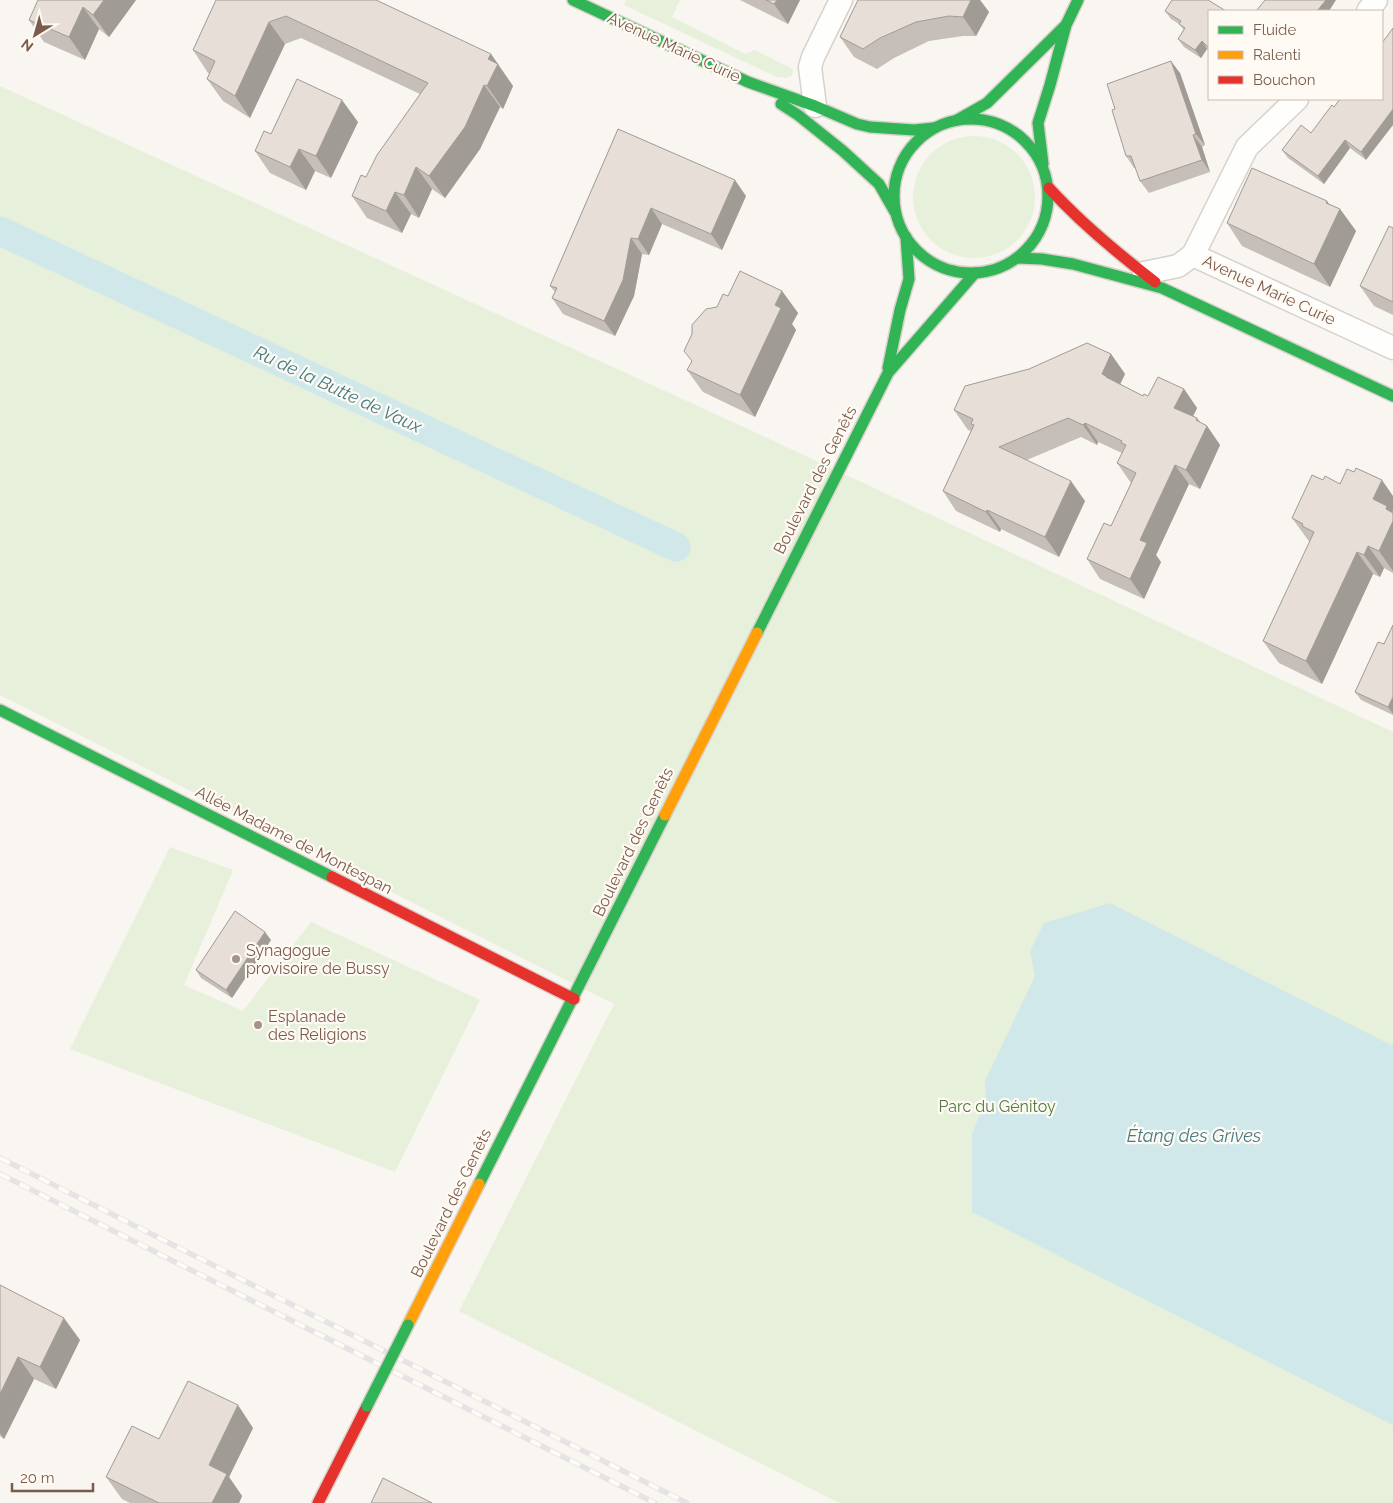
<svg xmlns="http://www.w3.org/2000/svg" width="1393" height="1503" viewBox="0 0 1393 1503" font-family="Raleway,sans-serif">
<style>
.green{fill:#e7f0db}
.water{fill:#d0e8ea}
.lines{fill:none;stroke-linecap:round;stroke-linejoin:round}
.canal{stroke:#d0e8ea;stroke-width:29}
.street-casing{stroke:#d7d1cb;stroke-width:25}
.fast-casing{stroke:#d9d2cb;stroke-width:14}
.slow-casing{stroke:#d9d2cb;stroke-width:14}
.jam-casing{stroke:#d9d2cb;stroke-width:14}
.street{stroke:#fefefd;stroke-width:22}
.fast{stroke:#30b455;stroke-width:11}
.slow{stroke:#ff9f0a;stroke-width:11}
.jam{stroke:#e5322d;stroke-width:11}
.rail-casing{stroke:#e6e3e7;stroke-width:5.5}
.rail{stroke:#fffaf3;stroke-width:4;stroke-dasharray:11;stroke-linecap:butt}
.fast-bridge-casing{stroke:#d9d2cb;stroke-width:14;stroke-linecap:butt}
.fast-bridge{stroke:#30b455;stroke-width:11}
.wall{fill:#c6bfb9}
.shaded-wall{fill:#a19b96}
.building{fill:#e6ded7;stroke:#a19b96}
.poi-dot{fill:#a69286;stroke:#fffaf3;stroke-width:2}
.labels{text-anchor:middle;dominant-baseline:central;stroke-width:4.5;stroke-linejoin:round;paint-order:stroke}
.street-label{font-size:16px;fill:#7a5c4d;stroke:#fffaf3}
.poi-label{font-size:16px;fill:#7a5c4d;stroke:#fffaf3;text-anchor:start}
.park-label{font-size:16px;fill:#537a41;stroke:#fffaf3}
.water-label{font-size:18px;font-style:italic;fill:#437c86;stroke:#fffaf3}
</style>
<rect width="100%" height="100%" fill="#f9f5f0"/>
<g class="green">
<path d="M626,0H680L672,17L745,54L755,50L793,69L792,76L787,78L777,77L624,5Z"/>
<path d="M0,86L761,435L1393,732V1503H839L459,1311L614,1004L0,695Z"/>
<circle cx="974" cy="197" r="61"/>
<path d="M170,847L233,870L184,985L243,1011L311,922L480,1000L395,1172L70,1049Z"/>
</g>
<path class="water" d="M1110,903L1393,1046V1425L972,1212V1134L986,1098L985,1081L1035,976L1030,951L1044,923Z"/>
<g class="lines">
<path class="canal" d="M0,231L676,547"/>
<defs>
<g id="street">
<path d="M1368,11L1376,0"/>
<path d="M815,106L810,67L813,57L841,0"/>
<path d="M1193,255L1247,147L1297,99"/>
<path d="M1144,273L1178,266L1193,255L1393,348"/>
</g>
<g id="fast">
<path d="M573,0L748,82L815,106L857,124L870,127L914,130L934,128"/>
<path d="M781,104L798,115L843,151L879,184L895,212"/>
<circle cx="971" cy="196" r="77"/>
<path d="M957,120L987,103L1065,26"/>
<path d="M1043,164L1038,123L1050,85L1066,25L1078,0"/>
<path d="M1017,258L1042,259L1073,264L1162,288L1393,396"/>
<path d="M888,368L900,310L909,279L906,237"/>
<path d="M757,633L888,373L975,273"/>
<path d="M0,710L332,877"/>
<path d="M479,1184L665,815"/>
</g>
<g id="slow">
<path d="M665,815L757,633"/>
<path d="M408,1325L479,1184"/>
</g>
<g id="jam">
<path d="M1049,188C1081,223 1117,253 1155,282"/>
<path d="M332,877L574,999"/>
<path d="M318,1503L367,1406"/>
</g>
</defs>
<use href="#street" class="street-casing"/>
<use href="#fast" class="fast-casing"/>
<use href="#slow" class="slow-casing"/>
<use href="#jam" class="jam-casing"/>
<use href="#street" class="street"/>
<use href="#fast" class="fast"/>
<use href="#slow" class="slow"/>
<use href="#jam" class="jam"/>
<defs>
<g id="rail">
<path d="M0,1158L687,1503"/>
<path d="M0,1174L655,1503"/>
</g>
</defs>
<use href="#rail" class="rail-casing"/>
<use href="#rail" class="rail"/>
<defs>
<path id="fast-bridge" d="M367,1406L408,1325"/>
</defs>
<use href="#fast-bridge" class="fast-bridge-casing"/>
<use href="#fast-bridge" class="fast-bridge"/>
</g>
<g class="wall">
<path d="M38,0H136L109,37L99,29L85,60L44,42L29,20Z"/>
<path d="M216,0L491,54L513,86L503,109L500,107L480,149L445,198L432,189L419,218L411,214L402,233L367,218L352,196L366,177L420,94L301,38L285,44L250,118L223,101L207,79L210,73H208L193,50Z"/>
<path d="M740,0H800L788,24Z"/>
<path d="M858,0H980L989,12L976,36H963L929,41L894,58L877,69L854,57L840,37Z"/>
<path d="M1165,11H1209V51L1207,49L1201,58L1184,47L1178,39L1184,30L1179,24L1171,19Z"/>
<path d="M1180,73L1205,145L1202,147L1210,172L1149,193L1140,181L1136,168H1134L1126,156L1115,109Z"/>
<path d="M1334,107L1366,160L1350,148L1324,184L1288,158L1282,150L1311,133Z"/>
<path d="M358,122L331,178L315,171L306,190L270,173L255,151Z"/>
<path d="M618,129L746,196L722,250L662,224L649,255L642,254L634,296L615,336L563,314L552,298L555,292L550,286Z"/>
<path d="M1330,204L1340,209L1356,231L1330,287L1242,246L1227,223Z"/>
<path d="M1393,228V315L1374,306L1360,286Z"/>
<path d="M782,291L798,313L792,324L796,330L755,417L703,392L687,370L728,296Z"/>
<path d="M1111,354L1125,374L1120,384L1143,396H1148L1184,389L1197,408L1193,416L1200,423L1207,426L1220,445L1200,489L1189,484L1156,555L1161,562L1144,599L1100,579L1087,559L1111,526L1131,483L1117,463L1122,453L1098,442L1097,445L1081,437L1027,460L1085,501L1059,557L1001,529L1000,532L956,511L943,491L971,431L968,430L954,410Z"/>
<path d="M1323,480L1393,513V573L1384,568L1380,577L1373,574L1322,684L1279,663L1263,641L1310,542L1308,540L1292,518Z"/>
<path d="M1393,625V715L1361,700L1355,692L1384,644Z"/>
<path d="M271,940L232,998L201,978L196,970Z"/>
<path d="M0,1285L80,1340L56,1389L34,1379L4,1439L0,1436Z"/>
<path d="M253,1428L229,1477L242,1496L239,1503H130L122,1499L106,1477L159,1439Z"/>
</g>
<g class="shaded-wall">
<path d="M104,0H136L109,37L93,15Z"/>
<path d="M777,0H800L788,24L774,4Z"/>
<path d="M968,0H980L989,12L976,36L963,17Z"/>
<path d="M1326,0H1336L1329,11H1317Z"/>
<path d="M83,7L99,29L85,60L69,37Z"/>
<path d="M269,22L285,44L250,118L235,96Z"/>
<path d="M1202,41L1207,49L1201,58L1195,50Z"/>
<path d="M491,54L513,86L503,109L487,86L488,59Z"/>
<path d="M1171,61L1180,73L1205,145L1196,134Z"/>
<path d="M484,85L500,107L480,149L445,198L429,176Z"/>
<path d="M342,100L358,122L331,178L316,156Z"/>
<path d="M1393,109V125L1366,160L1361,152Z"/>
<path d="M1193,135L1202,147L1210,172L1202,160Z"/>
<path d="M1345,140L1350,148L1324,184L1318,176Z"/>
<path d="M299,149L315,171L306,190L290,167Z"/>
<path d="M416,167L432,189L419,218L404,195Z"/>
<path d="M735,180L746,196L722,250L711,234Z"/>
<path d="M395,192L411,214L402,233L386,211Z"/>
<path d="M1327,201L1337,215L1340,209L1356,231L1330,287L1314,264Z"/>
<path d="M651,208L662,224L649,255L638,239Z"/>
<path d="M631,238L642,254L634,296L615,336L604,321Z"/>
<path d="M782,291L798,313L792,324L796,330L755,417L740,395L775,305Z"/>
<path d="M1111,354L1125,374L1117,391L1102,374Z"/>
<path d="M1184,389L1197,408L1188,427L1174,408Z"/>
<path d="M1197,418L1205,429L1207,426L1220,445L1200,489L1186,470Z"/>
<path d="M1085,423L1098,442L1097,445L1083,425Z"/>
<path d="M1175,465L1189,484L1156,555L1161,562L1144,599L1130,579L1140,540Z"/>
<path d="M1382,480L1393,496V511L1392,513L1393,520L1373,499Z"/>
<path d="M1071,481L1085,501L1059,557L1045,537Z"/>
<path d="M987,510L1001,529L1000,532L986,512Z"/>
<path d="M1393,521V571L1379,551Z"/>
<path d="M1368,546L1384,568L1380,577L1364,555Z"/>
<path d="M1357,552L1373,574L1322,684L1306,661Z"/>
<path d="M1393,697V714L1388,707Z"/>
<path d="M265,932L271,940L232,998L226,990Z"/>
<path d="M64,1318L80,1340L56,1389L40,1367Z"/>
<path d="M18,1357L34,1379L4,1439L0,1433V1394Z"/>
<path d="M238,1405L253,1428L229,1477L242,1496L239,1503H212L209,1465Z"/>
</g>
<g class="building">
<path d="M38,0H104L93,15L83,7L69,37L29,20Z"/>
<path d="M216,0H376L491,54L488,59L498,64L487,86L484,85L465,127L429,176L416,167L404,195L395,192L386,211L352,196L361,175L366,177L377,155L428,83L286,16L269,22L235,96L207,79L215,61L193,50Z"/>
<path d="M766,0H777L774,4Z"/>
<path d="M858,0H971L963,17L949,16L916,22L880,38L863,49L840,37Z"/>
<path d="M1172,0H1208L1226,11H1209V48L1202,41L1195,50L1178,39L1185,28L1179,24L1181,21L1165,11Z"/>
<path d="M1265,0H1326L1317,11H1256Z"/>
<path d="M1393,28V109L1361,152L1345,140L1318,176L1282,150L1301,125L1311,133L1332,105L1334,107L1340,99H1382V43Z"/>
<path d="M1171,61L1196,134L1193,135L1202,160L1140,181L1131,156H1126L1112,110L1115,109L1107,84Z"/>
<path d="M297,79L342,100L316,156L299,149L290,167L255,151L264,131L271,134Z"/>
<path d="M618,129L735,180L711,234L651,208L638,239L631,238L623,280L604,321L552,298L557,288L550,286Z"/>
<path d="M1252,168L1327,201L1326,203L1340,209L1314,264L1227,223Z"/>
<path d="M1389,226L1393,228V302L1360,286Z"/>
<path d="M740,271L782,291L775,305L781,308L740,395L687,370L692,361L684,351L692,334V325L706,309L717,307L723,294L728,296Z"/>
<path d="M1087,343L1111,354L1102,374L1106,376V377L1143,396L1144,394L1148,396L1158,377L1184,389L1174,408L1197,418L1196,420L1207,426L1186,470L1175,465L1140,540L1147,543L1130,579L1087,559L1104,523L1111,526L1136,473L1117,463L1126,445L1121,443L1122,441L1085,423L1083,425L1068,418L999,447L1071,481L1045,537L987,510L986,512L943,491L974,425L971,424L973,419L954,410L965,386L1029,369Z"/>
<path d="M1356,468L1382,480L1373,499L1387,506L1386,509L1393,513V521L1379,551L1368,546L1364,555L1357,552L1306,661L1263,641L1314,532L1302,526L1303,524L1292,518L1312,475L1323,480L1325,476L1340,484L1347,469L1354,472Z"/>
<path d="M1393,625V697L1388,707L1355,692L1378,642L1384,644Z"/>
<path d="M235,911L265,932L226,990L196,970Z"/>
<path d="M0,1285L64,1318L40,1367L18,1357L0,1394Z"/>
<path d="M188,1381L238,1405L209,1465L227,1474L212,1503H159L106,1477L132,1426L159,1439Z"/>
<path d="M383,1478L432,1503H371Z"/>
</g>
<g class="poi-dot">
<circle cx="236" cy="959" r="5"/>
<circle cx="258" cy="1025" r="5"/>
</g>
<g class="labels">
<g class="street-label">
<text transform="translate(674 47) rotate(25)">Avenue Marie Curie</text>
<text transform="translate(1269 290) rotate(25)">Avenue Marie Curie</text>
<text transform="translate(815 480) rotate(-63)">Boulevard des Genêts</text>
<text transform="translate(294 840) rotate(27)">Allée Madame de Montespan</text>
<text transform="translate(633 842) rotate(-64)">Boulevard des Genêts</text>
<text transform="translate(451 1203) rotate(-64)">Boulevard des Genêts</text>
</g>
<g class="poi-label">
<text x="246" y="950">Synagogue<tspan x="246" dy="18">provisoire de Bussy</tspan></text>
<text x="268" y="1016">Esplanade<tspan x="268" dy="18">des Religions</tspan></text>
</g>
<g class="park-label">
<text x="997" y="1106">Parc du Génitoy</text>
</g>
<g class="water-label">
<text transform="translate(338 389) rotate(25)">Ru de la Butte de Vaux</text>
<text x="1194" y="1135">Étang des Grives</text>
</g>
</g>
<rect x="1208" y="10" width="175" height="90" fill="#fffaf3" stroke="#cabbb1"/>
<rect x="1218" y="26" width="25" height="8" fill="#30b455" stroke="#cabbb1"/>
<text x="1253" y="35" font-size="15" fill="#7a5c4d">Fluide</text>
<rect x="1218" y="51" width="25" height="8" fill="#ff9f0a" stroke="#cabbb1"/>
<text x="1253" y="60" font-size="15" fill="#7a5c4d">Ralenti</text>
<rect x="1218" y="76" width="25" height="8" fill="#e5322d" stroke="#cabbb1"/>
<text x="1253" y="85" font-size="15" fill="#7a5c4d">Bouchon</text>
<g transform="translate(35 35) rotate(217)" stroke="#fffaf3" stroke-width="4" paint-order="stroke">
<path d="M0-4L9 19L0 12L-9 19Z" fill="#7a5c4d"/>
<text y="-8" font-size="14" font-weight="bold" text-anchor="middle" fill="#7a5c4d">N</text>
</g>
<path d="M12 1483v8h81v-8" fill="none" stroke="#7a5c4d" stroke-width="2.5"/>
<text x="20" y="1483" font-size="15" fill="#7a5c4d" stroke="#fffaf3" stroke-width="4" paint-order="stroke">20 m</text>
</svg>
